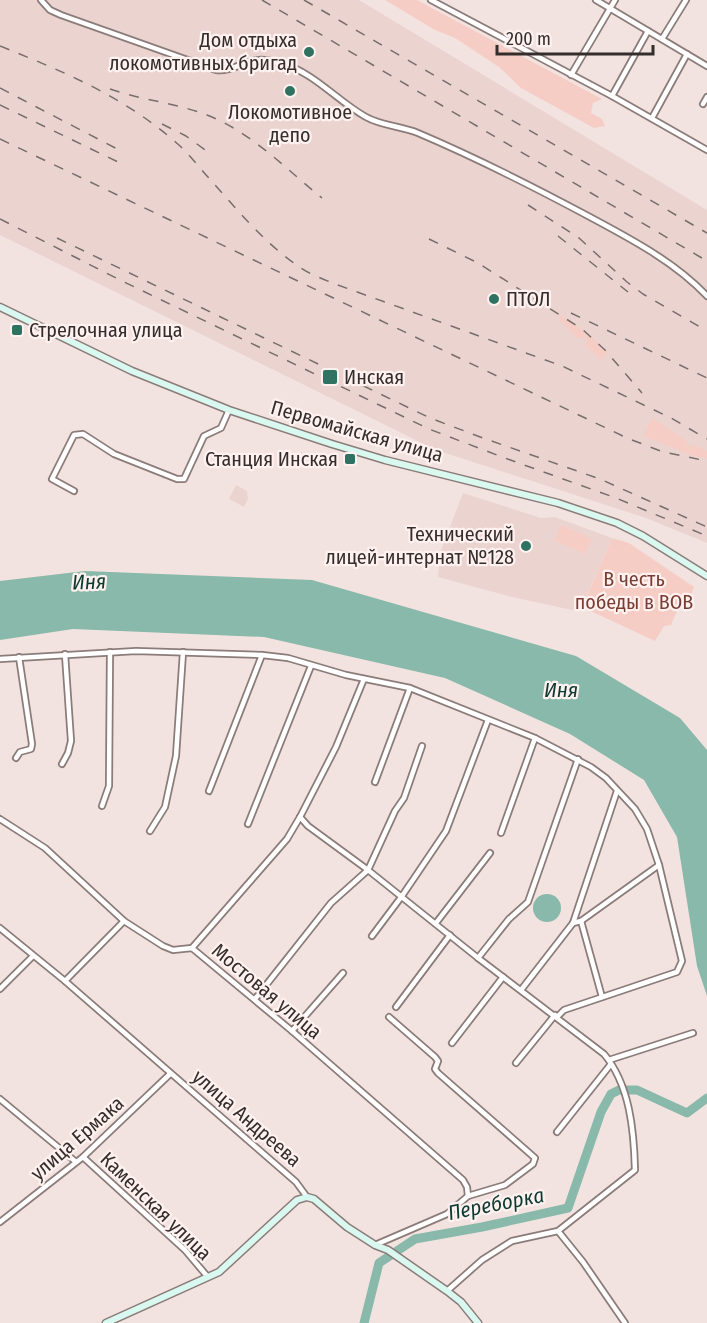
<svg xmlns="http://www.w3.org/2000/svg" width="707" height="1323" viewBox="0 0 707 1323" font-family="'Fira Sans Condensed',sans-serif">
<style>
.built{fill:#ebd3cf}
.green{fill:#f6cdc5}
.water{fill:#88b9ab}
.lines{fill:none;stroke-linecap:round;stroke-linejoin:round}
.river{stroke:#88b9ab;stroke-width:9}
.minor-casing{stroke:#8b7c79;stroke-width:8}
.secondary-casing{stroke:#8b7c79;stroke-width:9}
.minor{stroke:#fff;stroke-width:4.5}
.secondary{stroke:#d9f8ef;stroke-width:6}
.rail{stroke:#776e6b;stroke-width:1.5;stroke-dasharray:10 10;stroke-linecap:butt}
.poi-dot{fill:#307262;stroke:#fef1ef;stroke-width:2}
.labels{text-anchor:middle;dominant-baseline:central;stroke-width:4.5;stroke-linejoin:round;paint-order:stroke}
.poi-label{font-size:20px;fill:#332d2b;stroke:#fef1ef;text-anchor:end}
.street-label{font-size:20px;fill:#332d2b;stroke:#fef1ef}
.park-label{font-size:20px;fill:#793d33;stroke:#fef1ef}
.water-label{font-size:21px;font-style:italic;fill:#0d3a30;stroke:#fef1ef}
</style>
<rect width="100%" height="100%" fill="#f3e3e0"/>
<g class="built">
<path d="M0,0H359L707,210V543L646,518L436,450L0,235Z"/>
<path d="M236,485L247,491L248,499L244,507L229,499Z"/>
<path d="M463,493L541,518L555,517L612,538L581,608L572,610L512,597L438,577L440,553Z"/>
</g>
<g class="green">
<path d="M385,0H417L602,99L593,103L591,113L602,119L605,126L594,128L521,88L499,67L455,38L435,30Z"/>
<path d="M558,313L587,333L605,350L607,353L601,360L585,345L587,342L586,338L582,337L579,340L560,321Z"/>
<path d="M652,418L687,441L686,444L690,447L692,444L707,451V458L693,456L643,436Z"/>
<path d="M561,525L592,539L585,554L555,541Z"/>
<path d="M612,538L629,543L694,587L688,603L681,601L671,625L664,626L655,641L582,607Z"/>
</g>
<g class="water">
<path d="M85,571L312,580L576,656L680,718L707,750V996L697,966L677,837L644,780L570,734L445,678L264,637L73,629L0,640V581Z"/>
<circle cx="547" cy="908" r="14"/>
</g>
<g class="lines">
<path class="river" d="M364,1323L379,1263L415,1239L482,1227L568,1208L601,1112L611,1094L619,1090H637L687,1113L707,1098"/>
<defs>
<g id="minor">
<path d="M41,0L50,10L61,15L216,70C232,72 243,61 259,60C266,59 275,62 282,64C314,72 337,101 366,117C382,126 401,126 418,133C477,158 534,187 590,217C631,239 675,262 707,296"/>
<path d="M431,0L612,96L707,150"/>
<path d="M596,0L707,66"/>
<path d="M662,39L686,0"/>
<path d="M571,75L615,0"/>
<path d="M612,96L648,31"/>
<path d="M703,104L707,97"/>
<path d="M652,118L687,54"/>
<path d="M74,491L52,479L74,435L83,434L114,454L177,479H184L204,436L221,428L229,410"/>
<path d="M0,659L136,651L262,655L288,658L346,675L410,688L535,738L591,767L606,778L635,809L647,829L659,865L682,961L677,972L564,1010L557,1017"/>
<path d="M364,679L336,747L300,817L308,826L368,870L478,958L604,1054C630,1085 634,1131 635,1170L558,1231L512,1241L482,1260L447,1291"/>
<path d="M16,758L20,752L31,749L32,744L19,657"/>
<path d="M62,764L68,753L71,741L65,654"/>
<path d="M375,782L410,688"/>
<path d="M209,791L262,655"/>
<path d="M102,806L109,786L110,652"/>
<path d="M0,819L45,848L124,921L163,946L173,950L192,948L292,1031L463,1180L467,1187L468,1196"/>
<path d="M248,824L311,666"/>
<path d="M150,831L165,807L176,756L183,652"/>
<path d="M501,833L535,738"/>
<path d="M581,921L602,997"/>
<path d="M436,923L490,853"/>
<path d="M573,923L617,791"/>
<path d="M0,928L65,981L296,1182L307,1197"/>
<path d="M372,936L402,896L446,831L488,720"/>
<path d="M192,948L287,839L300,817"/>
<path d="M478,958L509,919L528,902L578,759"/>
<path d="M65,981L124,921"/>
<path d="M0,989L33,956"/>
<path d="M521,990L573,923L581,921L659,865"/>
<path d="M255,999L331,903L368,870L395,811L404,798L422,746"/>
<path d="M396,1007L450,935"/>
<path d="M292,1031L343,973"/>
<path d="M452,1043L503,977"/>
<path d="M609,1060L693,1033"/>
<path d="M516,1063L555,1015"/>
<path d="M0,1099L76,1162"/>
<path d="M557,1132L611,1064"/>
<path d="M83,1157L185,1250L207,1276"/>
<path d="M0,1222L83,1157L170,1074"/>
<path d="M558,1231L583,1262L625,1323"/>
<path d="M375,1245L447,1214L468,1196L505,1185L533,1164L535,1158L438,1073L435,1069L438,1061L435,1057L389,1017"/>
</g>
<g id="secondary">
<path d="M0,307L132,371L229,410L332,444L385,460L558,503L617,523L643,536L707,576"/>
<path d="M106,1323L219,1272L297,1200L307,1197L314,1199L347,1227L375,1245L388,1250L447,1291L461,1302L478,1323"/>
</g>
</defs>
<use href="#minor" class="minor-casing"/>
<use href="#secondary" class="secondary-casing"/>
<use href="#minor" class="minor"/>
<use href="#secondary" class="secondary"/>
<g class="rail">
<path d="M262,0L707,261"/>
<path d="M304,0L707,233"/>
<path d="M0,46C67,73 125,97 179,145C189,154 198,166 207,176C235,207 263,242 298,266C309,274 323,279 335,284L562,366L671,418L707,439"/>
<path d="M0,88L123,152"/>
<path d="M110,89C141,100 176,103 207,115C251,132 286,169 322,198"/>
<path d="M0,105L118,162"/>
<path d="M162,124L186,136L212,155"/>
<path d="M0,139L627,438L663,452L707,461"/>
<path d="M528,205L579,238L627,282L643,294L707,331"/>
<path d="M0,219L120,280L429,429L502,457L616,498L707,536"/>
<path d="M558,236L628,292"/>
<path d="M57,238L430,418L483,438L600,479L707,527"/>
<path d="M429,239L478,263L582,329L605,350L642,393"/>
<path d="M571,313L707,378"/>
</g>
</g>
<g class="poi-dot">
<circle cx="309" cy="52" r="6"/>
<circle cx="290" cy="91" r="6"/>
<circle cx="494" cy="299" r="6"/>
<rect x="11" y="324" width="12" height="12" rx="3"/>
<rect x="322" y="369" width="16" height="16" rx="3"/>
<rect x="344" y="453" width="12" height="12" rx="3"/>
<circle cx="526" cy="546" r="6"/>
</g>
<g class="labels">
<g class="poi-label">
<text x="297" y="40">Дом отдыха<tspan x="297" dy="23">локомотивных бригад</tspan></text>
<text x="290" y="112" text-anchor="middle">Локомотивное<tspan x="290" dy="23">депо</tspan></text>
<text x="506" y="299" text-anchor="start">ПТОЛ</text>
<text x="29" y="330" text-anchor="start">Стрелочная улица</text>
<text x="344" y="377" text-anchor="start">Инская</text>
<text x="338" y="459">Станция Инская</text>
<text x="514" y="534">Технический<tspan x="514" dy="23">лицей-интернат №128</tspan></text>
</g>
<g class="street-label">
<text transform="translate(357 431) rotate(16)">Первомайская улица</text>
<text transform="translate(267 991) rotate(40)">Мостовая улица</text>
<text transform="translate(247 1118) rotate(41)">улица Андреева</text>
<text transform="translate(77 1138) rotate(-41)">улица Ермака</text>
<text transform="translate(156 1206) rotate(44)">Каменская улица</text>
</g>
<g class="park-label">
<text x="634" y="579">В честь<tspan x="634" dy="23">победы в ВОВ</tspan></text>
</g>
<g class="water-label">
<text transform="translate(89 582) rotate(-2)">Иня</text>
<text x="561" y="690">Иня</text>
<text transform="translate(496 1204) rotate(-11)">Переборка</text>
</g>
</g>
<path d="M497 45v9h156v-9" fill="none" stroke="#332d2b" stroke-width="3"/>
<text x="506" y="45" font-size="18" fill="#332d2b" stroke="#fef1ef" stroke-width="4.5" paint-order="stroke">200 m</text>
</svg>
